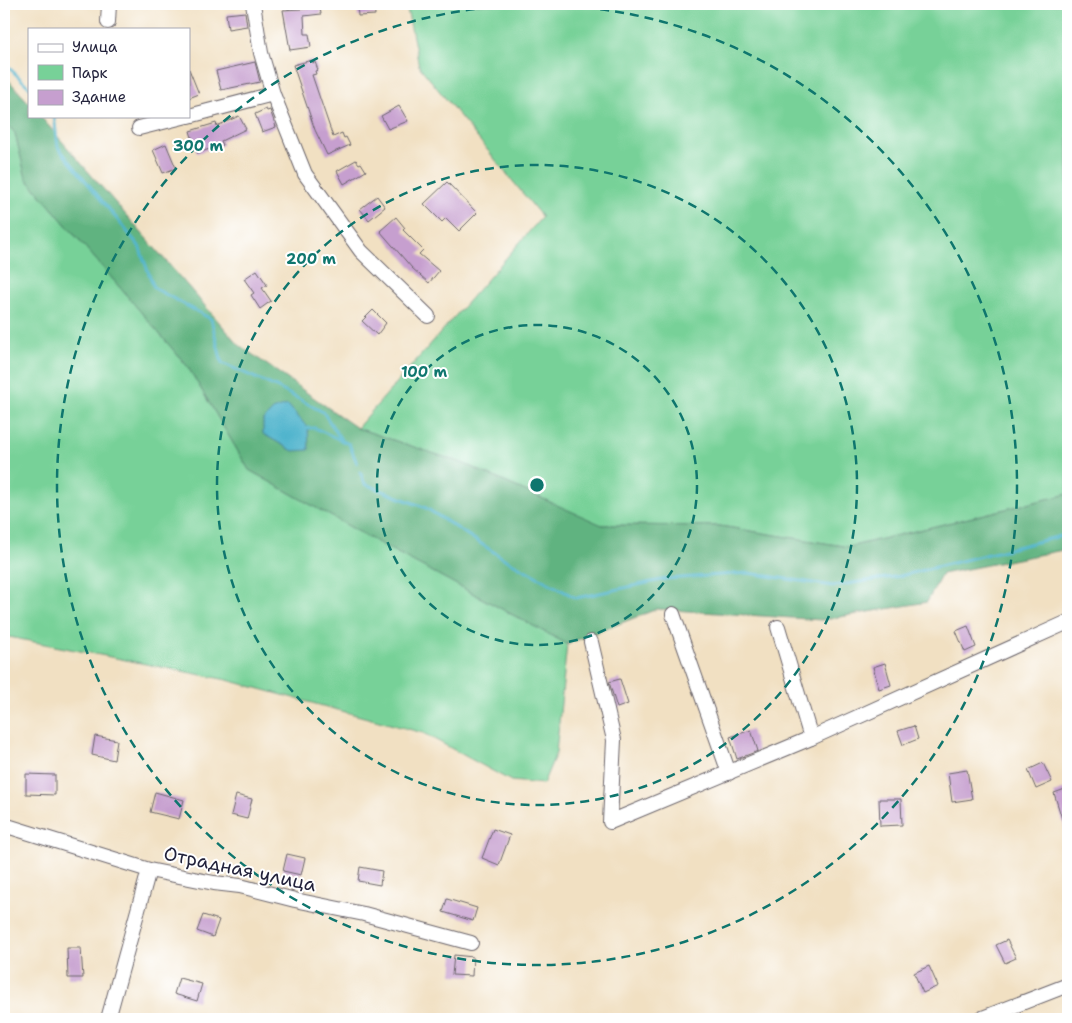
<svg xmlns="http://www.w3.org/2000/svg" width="1072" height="1023" viewBox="0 0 1072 1023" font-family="'Shantell Sans',sans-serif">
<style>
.green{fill:#77d198;stroke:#4c7a6a}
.forest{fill:#61b380;stroke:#426a5e}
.water{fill:#4db3cc;stroke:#386a84}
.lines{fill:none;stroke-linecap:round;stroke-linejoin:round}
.stream{stroke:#4db3cc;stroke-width:3}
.building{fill:#c69fcf}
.minor-casing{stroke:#6a646a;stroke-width:16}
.minor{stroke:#fff;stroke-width:14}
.ring{fill:none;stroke:#0f766e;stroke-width:2.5;stroke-dasharray:9 6}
.labels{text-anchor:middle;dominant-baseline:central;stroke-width:4;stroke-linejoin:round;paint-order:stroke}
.street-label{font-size:19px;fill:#22223b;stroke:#fff}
.centre{fill:#0f766e;stroke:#fff;stroke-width:2.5}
.ring-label{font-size:15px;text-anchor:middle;font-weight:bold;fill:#0f766e;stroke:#fff;stroke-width:4;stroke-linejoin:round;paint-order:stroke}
</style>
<rect width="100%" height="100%" fill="#fff"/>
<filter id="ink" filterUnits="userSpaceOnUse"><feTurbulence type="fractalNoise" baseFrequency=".02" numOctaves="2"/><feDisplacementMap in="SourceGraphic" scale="10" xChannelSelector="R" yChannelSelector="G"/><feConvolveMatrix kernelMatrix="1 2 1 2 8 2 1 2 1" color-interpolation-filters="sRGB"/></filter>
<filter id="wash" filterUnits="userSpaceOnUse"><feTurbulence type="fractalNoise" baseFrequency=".0096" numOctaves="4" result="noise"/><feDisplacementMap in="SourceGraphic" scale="20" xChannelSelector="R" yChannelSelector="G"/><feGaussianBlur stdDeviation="1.12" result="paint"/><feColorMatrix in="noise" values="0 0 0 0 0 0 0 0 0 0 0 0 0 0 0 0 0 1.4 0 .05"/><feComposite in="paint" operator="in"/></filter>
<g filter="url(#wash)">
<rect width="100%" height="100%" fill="#f1e0c2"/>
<g class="green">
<path d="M406,4H1068V494L849,547L720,526L601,525L462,463L357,428L542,217L419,66Z"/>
<path d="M4,121L15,133L26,178L188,367L249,470L377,542L567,644L556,753L543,784L511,781L423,733L227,680L4,636Z"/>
</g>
<path class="forest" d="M4,75L29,103V116H40L239,345L357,428L462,463L602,525L720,526L849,547L1068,494V549L942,574L927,602L822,620L657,609L567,644L377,542L249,470L188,367L26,178L15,133L4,121Z"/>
<path class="water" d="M288,405L308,428L309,450L293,451L263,434V420L274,409Z"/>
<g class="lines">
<g class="stream">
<path d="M4,63L29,87"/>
<path d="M54,116L58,147L139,246L154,288L211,319L222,363L276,387L323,412L342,441"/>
<path d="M308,428H315L349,444L357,463"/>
<path d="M360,472L365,484L426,508L503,558L576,598L666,579L748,573L833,586L900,576L1061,536L1068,542"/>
</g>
</g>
<g id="blocks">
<g class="building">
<path d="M357,4H374L375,15L358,16Z"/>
<path d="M320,8L321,14L304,16L305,34H309L311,47L290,50L283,10Z"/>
<path d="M245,12L247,26L228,29L226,14Z"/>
<path d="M312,60L313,63L315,62L318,70L315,71L316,74L312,75L333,137L342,133L344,138L346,137L350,145L327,155L315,130L293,65Z"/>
<path d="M255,62L260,82L221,90L216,71Z"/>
<path d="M189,69L199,94L189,98Z"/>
<path d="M399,106L408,121L388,129L381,116Z"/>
<path d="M266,109L267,111L270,110L276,127L262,132L255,114Z"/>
<path d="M239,116L246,129L221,141L223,145L197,153L190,131L216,123L217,126Z"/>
<path d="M166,144L176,168L163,173L153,150Z"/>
<path d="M356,160L359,164L361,163L366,171L344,184L337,171Z"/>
<path d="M447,182L477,213L459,231L446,218L442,222L424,204Z"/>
<path d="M377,196L385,207L369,220L360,209Z"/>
<path d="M396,217L405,228L403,230L423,250L419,254L439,271L429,283L412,268L380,231Z"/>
<path d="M257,270L267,285L262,288L271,301L260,309L251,295L254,293L244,279Z"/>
<path d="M373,310L386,323L377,335L362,321Z"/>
<path d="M968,626L976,647L965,652L956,631Z"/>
<path d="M885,663L891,685L879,689L873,667Z"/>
<path d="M620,679L628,704L617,708L609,682Z"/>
<path d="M914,726L918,739L903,745L898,731Z"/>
<path d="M751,730L758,751L737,759L730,737Z"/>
<path d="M95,736L117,740L114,760L92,755Z"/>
<path d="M1043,763L1052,782L1036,789L1028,770Z"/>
<path d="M967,770L972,799L952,802L948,773Z"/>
<path d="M26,774L55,775V795L26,794Z"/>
<path d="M1068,788V832H1066L1054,793Z"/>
<path d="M155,792L184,800L179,819L150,812Z"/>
<path d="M236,795L252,799L247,819L231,815Z"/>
<path d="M879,799H901L902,825L880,826Z"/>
<path d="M493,829L510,835L499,865L482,858Z"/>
<path d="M287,854L305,858L301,875L283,871Z"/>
<path d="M360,867L382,871L380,885L358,881Z"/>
<path d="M447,899L477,908L473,921L443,912Z"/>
<path d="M203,915L219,920L213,937L197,931Z"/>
<path d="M1007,940L1016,958L1005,963L996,945Z"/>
<path d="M67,948H81L83,978H68Z"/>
<path d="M454,955L473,957L472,976L452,975Z"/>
<path d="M929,966L938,986L923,993L914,973Z"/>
<path d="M179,978L202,984L197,1001L174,994Z"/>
</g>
</g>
</g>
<g filter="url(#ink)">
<use href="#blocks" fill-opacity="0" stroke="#6a646a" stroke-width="1"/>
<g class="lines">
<defs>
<g id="minor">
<path d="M253,4L261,53L273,94L305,174L361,251L428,316"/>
<path d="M108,22L109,4"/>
<path d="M189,116L273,94"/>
<path d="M139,128L187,116"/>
<path d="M673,614L729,773"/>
<path d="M778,627L811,738"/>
<path d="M591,642L614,740L610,822L811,738L1068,622"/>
<path d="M4,825L149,870L214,883L240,886L295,900L364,914L471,943"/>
<path d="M108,1019L149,870"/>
<path d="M980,1019L1068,985"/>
</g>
</defs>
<use href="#minor" class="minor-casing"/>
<use href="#minor" class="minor"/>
</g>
</g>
<g class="ring">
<circle cx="537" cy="485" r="160"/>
<circle cx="537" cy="485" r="320"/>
<circle cx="537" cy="485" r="480"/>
</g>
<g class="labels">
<g class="street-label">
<text transform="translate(240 869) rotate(12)">Отрадная улица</text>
</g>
</g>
<circle cx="537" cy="485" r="8" class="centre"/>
<g class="ring-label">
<text x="198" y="151">300 m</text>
<text x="311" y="264">200 m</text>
<text x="424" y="377">100 m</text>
</g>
<rect width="1072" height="1023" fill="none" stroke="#fff" stroke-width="20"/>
<rect x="28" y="28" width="162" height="90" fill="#ffffff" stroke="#a7a7b1"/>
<rect x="38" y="44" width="25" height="8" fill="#ffffff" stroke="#a7a7b1"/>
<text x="72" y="52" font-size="15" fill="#22223b">Улица</text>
<rect x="38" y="65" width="25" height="15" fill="#77d198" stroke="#a7a7b1"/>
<text x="72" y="78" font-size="15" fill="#22223b">Парк</text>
<rect x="38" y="90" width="25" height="15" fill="#c69fcf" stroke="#a7a7b1"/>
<text x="72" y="102" font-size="15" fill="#22223b">Здание</text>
</svg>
